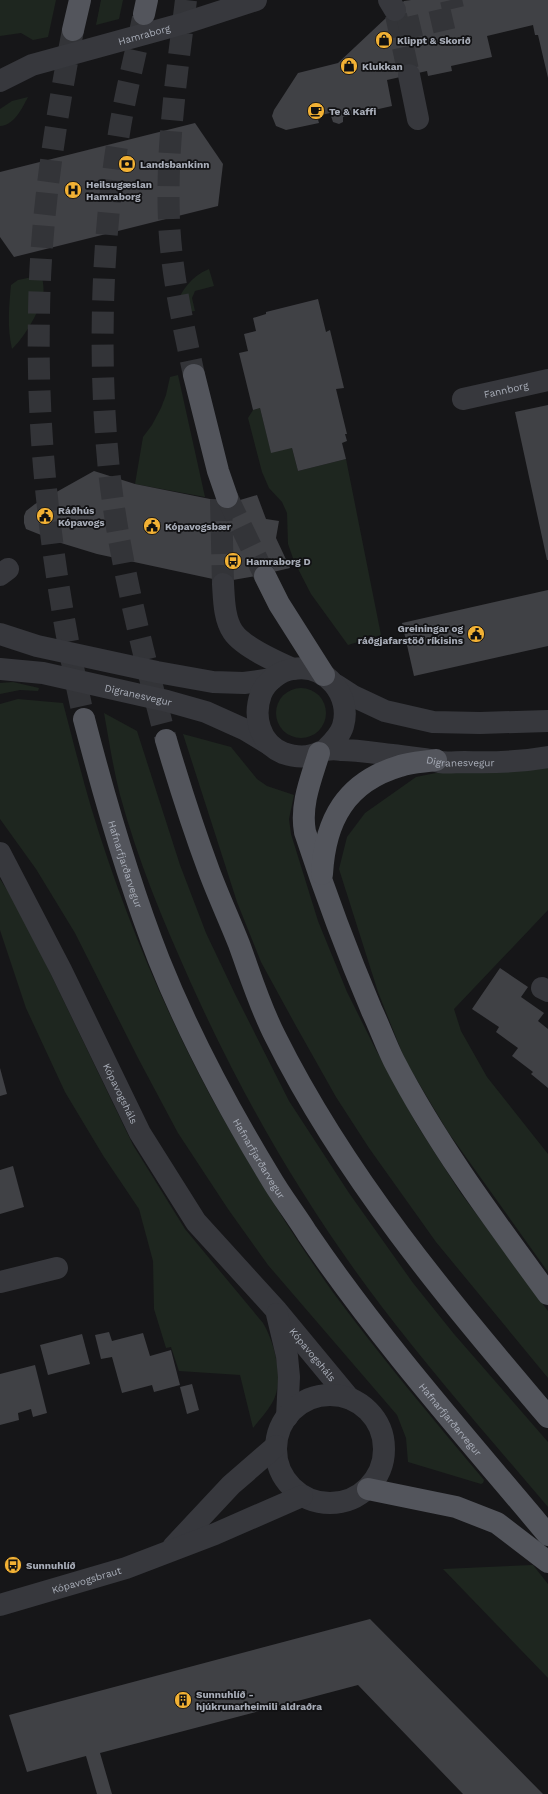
<svg xmlns="http://www.w3.org/2000/svg" width="548" height="1794" viewBox="0 0 548 1794" font-family="'Work Sans',sans-serif">
<style>
.green{fill:#1e261f}
.building{fill:#404145}
.lines{fill:none;stroke-linecap:round;stroke-linejoin:round}
.minor-tunnel{stroke:#333438;stroke-width:22;stroke-dasharray:22 11;stroke-linecap:butt}
.major-tunnel{stroke:#333438;stroke-width:22;stroke-dasharray:22 11;stroke-linecap:butt}
.minor{stroke:#37383d;stroke-width:22}
.major{stroke:#53555c;stroke-width:22}
.labels{text-anchor:middle;dominant-baseline:central;stroke-width:3.5;stroke-linejoin:round;paint-order:stroke}
.street-label{font-size:10px;fill:#a8adb8;stroke:#111113}
.poi-label{font-size:10px;font-weight:bold;fill:#a8adb8;stroke:#111113;text-anchor:start}
</style>
<rect width="100%" height="100%" fill="#161618"/>
<g class="green">
<path d="M0,0H56L48,37L33,40L21,33L0,36Z"/>
<path d="M101,0H123L119,19L96,25Z"/>
<path d="M28,97C22,108 15,125 0,126V109L12,101Z"/>
<path d="M209,269L214,286L195,291L192,298L195,311L188,312L174,309C181,291 191,276 209,269Z"/>
<path d="M42,275C43,284 45,292 42,300C37,315 24,338 12,349C7,327 9,307 11,285L18,280Z"/>
<path d="M178,375L205,497L135,484L143,437L152,425L161,408L166,395L170,377Z"/>
<path d="M260,408L271,452L292,448L298,471L346,459L381,635L348,645L311,594L294,561L288,544L287,513L282,502L269,488L262,472L248,418L253,410Z"/>
<path d="M13,682L39,688L38,691L20,690L0,694V683Z"/>
<circle cx="301" cy="713" r="25"/>
<path d="M18,699L63,703C72,737 81,773 91,807C120,904 163,1008 211,1097C248,1163 288,1229 332,1291C380,1356 432,1418 484,1480L483,1483L481,1484L408,1462L406,1438L397,1415L268,1265L228,1209L178,1133L138,1058L75,933L36,869L0,819V704Z"/>
<path d="M104,713L137,731L180,865L206,933L235,994L289,1101L349,1193L413,1283L454,1334L548,1442V1507C492,1441 435,1376 382,1307C305,1206 242,1097 190,981C163,921 137,858 120,795C113,768 109,740 104,713Z"/>
<path d="M183,734L231,747L257,779L267,786L294,795L289,819L291,834L318,921L347,992L376,1050L417,1125L460,1192L548,1311V1378L436,1242L369,1148L336,1097L296,1026L261,962L237,902Z"/>
<path d="M548,767V910L454,1009L461,1031L487,1077L548,1154V1272L448,1132L405,1060L378,992L339,869L347,837L365,813L416,777L441,772Z"/>
<path d="M0,879L20,910L133,1145L185,1229L263,1323C275,1343 285,1382 272,1403C267,1412 259,1420 253,1428L240,1375L179,1371L171,1347L166,1348L154,1309L153,1261L139,1209L104,1157L65,1092L26,1008L0,930Z"/>
<path d="M533,1565L548,1584V1678L443,1569Z"/>
</g>
<g class="building">
<path d="M411,0H548V78L538,35H535L533,25L487,36L492,57L451,66L452,71L428,76L427,71L387,80L392,106L343,117V122L339,124L333,122L330,113L317,116L319,123L286,130L276,126L272,116L274,110L298,73L338,63L404,1Z"/>
<path d="M195,123L223,164L218,206L14,257L0,237V172Z"/>
<path d="M318,299L326,332L330,330L344,388L336,389L347,434H345L347,441L342,443L346,459L298,471L292,448L271,453L260,408L253,410L239,353L248,351L244,334L256,331L253,318L266,314V312Z"/>
<path d="M548,405V560H547L515,412Z"/>
<path d="M94,471L135,484L230,503L257,495L266,519L279,521L276,538L290,568L256,576L227,581L213,579L97,554L61,543L26,529L24,523V516L26,511L35,504Z"/>
<path d="M548,590V646L414,676L402,623Z"/>
<path d="M500,968L528,987L521,997L544,1013L538,1021L548,1029V1088L531,1074L533,1072L512,1056L518,1048L496,1032L499,1027L472,1009Z"/>
<path d="M0,1068L7,1094L0,1096Z"/>
<path d="M13,1166L24,1207L0,1214V1170Z"/>
<path d="M109,1332L112,1341L143,1333L150,1356L171,1350L180,1385L154,1392L152,1385L122,1393L112,1357L101,1359L95,1335Z"/>
<path d="M82,1334L90,1364L48,1375L40,1345Z"/>
<path d="M35,1365L47,1413L33,1417L31,1409L18,1413L19,1420L0,1425V1374Z"/>
<path d="M192,1384L199,1410L187,1414L180,1387Z"/>
<path d="M370,1619L543,1794H463L358,1685L100,1753L112,1794H97L86,1756L27,1772L9,1715Z"/>
</g>
<g class="lines">
<g class="minor-tunnel">
<path d="M396,15L409,75"/>
<path d="M399,30L455,17L451,0"/>
<path d="M221,499L223,584"/>
</g>
<g class="major-tunnel">
<path d="M186,0C177,73 166,146 169,220C171,272 183,324 194,375"/>
<path d="M143,18C135,57 125,95 119,133C101,242 98,361 109,470C119,561 143,651 166,740"/>
<path d="M73,30C55,124 40,218 39,314C36,451 54,585 84,719"/>
<path d="M227,497L265,576"/>
</g>
<g class="minor">
<path d="M389,0L395,10"/>
<path d="M409,75L418,119"/>
<path id="s1" d="M0,81L32,65L185,23L256,0"/>
<path id="s2" d="M463,399L548,380"/>
<path d="M0,575L8,569"/>
<path d="M223,584C224,599 224,619 233,632C243,647 277,662 293,669"/>
<path d="M0,634L37,646L157,672L213,682L244,683L272,679"/>
<path id="s3" d="M0,669L43,673L167,701L206,712L246,730L269,744"/>
<path d="M336,685L353,696L385,711L433,722L480,723L548,721"/>
<path id="s4" d="M325,750C332,743 340,736 343,726C352,696 326,663 293,669C280,671 266,681 261,694C253,716 259,743 283,753C292,756 302,758 312,755C317,754 321,751 326,750C331,749 336,749 341,750C358,750 375,753 392,755C408,757 424,758 440,762C447,763 456,762 464,762C492,763 520,762 548,757"/>
<path id="s5" d="M0,853L61,970L140,1133L196,1222L277,1311L349,1398"/>
<path d="M542,988L548,991"/>
<path d="M0,1282L57,1268"/>
<path d="M277,1314L287,1356L289,1377L287,1417"/>
<circle cx="330" cy="1449" r="54"/>
<path d="M173,1547L231,1485L276,1446"/>
<path id="s6" d="M0,1605L126,1568L215,1534L302,1496"/>
</g>
<g class="major">
<path d="M144,14L147,0"/>
<path d="M73,30L80,0"/>
<path d="M194,375L218,471L227,497"/>
<path d="M265,576L279,604L324,675"/>
<path id="s7" d="M84,719C105,800 128,881 159,960C189,1035 228,1108 270,1177C281,1196 295,1214 307,1233C379,1339 465,1436 548,1535"/>
<path d="M166,740C179,784 193,828 209,871C218,895 229,919 239,944C250,974 260,1007 275,1036C345,1177 447,1298 548,1417"/>
<path d="M319,753C311,779 300,805 305,832C325,893 347,952 372,1011C380,1028 386,1045 394,1061C437,1144 493,1219 548,1294"/>
<path d="M322,874C325,820 346,782 400,766C412,762 425,762 436,760"/>
<path d="M368,1489L456,1507L497,1523L548,1562"/>
</g>
</g>
<defs>
<symbol id="shop-disc" viewBox="-11 -11 22 22"><circle r="9.5" fill="#f2b134" stroke="#111113"/><path d="M-5-2.5h2.3a2.7 3.5 0 0 1 5.4 0H5L5.5 6h-11ZM-1.5-2.5h3a1.5 2.3 0 0 0-3 0Z" fill="#111"/></symbol>
<symbol id="cafe-disc" viewBox="-11 -11 22 22"><circle r="9.5" fill="#f2b134" stroke="#111113"/><path d="M-5.5-4.5H6V0H3Q3 3.5 0 3.5H-2.5Q-5.5 3.5-5.5 0ZM3-3.2v2h1.7v-2ZM-6 4.5H4V6H-6Z" fill="#111"/></symbol>
<symbol id="bank-disc" viewBox="-11 -11 22 22"><circle r="9.5" fill="#f2b134" stroke="#111113"/><path d="M-6-4H6V4H-6ZM0-2.3a2.3 2.3 0 1 0 0 4.6a2.3 2.3 0 1 0 0-4.6Z" fill="#111"/></symbol>
<symbol id="hospital-disc" viewBox="-11 -11 22 22"><circle r="9.5" fill="#f2b134" stroke="#111113"/><path d="M-5-5h3v3.5h4V-5h3V5h-3V1.5h-4V5h-3Z" fill="#111"/></symbol>
<symbol id="civic-disc" viewBox="-11 -11 22 22"><circle r="9.5" fill="#f2b134" stroke="#111113"/><path d="M-.6-6.5H3V-4.5H.6V-3L4-1V1h2V6H-6V1h2V-1L-.6-3ZM-1.2 2.5V6h2.4V2.5Z" fill="#111"/></symbol>
<symbol id="bus-disc" viewBox="-11 -11 22 22"><circle r="9.5" fill="#f2b134" stroke="#111113"/><path d="M-5-6H5V4H4V6H2V4H-2V6H-4V4H-5ZM-3.5-4V0h7V-4ZM-3.5 1.2v1.5H-2V1.2ZM2 1.2v1.5H3.5V1.2Z" fill="#111"/></symbol>
<symbol id="building-disc" viewBox="-11 -11 22 22"><circle r="9.5" fill="#f2b134" stroke="#111113"/><path d="M-4-6H4V6H1V3H-1V6H-4ZM-2.5-4.3h1.7v1.8h-1.7ZM.8-4.3h1.7v1.8H.8ZM-2.5-1h1.7V.8h-1.7ZM.8-1h1.7V.8H.8Z" fill="#111"/></symbol>
</defs>
<g fill-rule="evenodd">
<use href="#shop-disc" x="374" y="30" width="20" height="20"/>
<use href="#shop-disc" x="339" y="56" width="20" height="20"/>
<use href="#cafe-disc" x="306" y="101" width="20" height="20"/>
<use href="#bank-disc" x="117" y="154" width="20" height="20"/>
<use href="#hospital-disc" x="63" y="180" width="20" height="20"/>
<use href="#civic-disc" x="35" y="506" width="20" height="20"/>
<use href="#civic-disc" x="142" y="516" width="20" height="20"/>
<use href="#bus-disc" x="223" y="551" width="20" height="20"/>
<use href="#civic-disc" x="466" y="624" width="20" height="20"/>
<use href="#bus-disc" x="3" y="1555" width="20" height="20"/>
<use href="#building-disc" x="173" y="1690" width="20" height="20"/>
</g>
<g class="labels">
<g class="street-label">
<text stroke="none"><textPath href="#s1" startOffset="152">Hamraborg</textPath></text>
<text stroke="none"><textPath href="#s2" startOffset="44">Fannborg</textPath></text>
<text stroke="none"><textPath href="#s3" startOffset="141">Digranesvegur</textPath></text>
<text stroke="none"><textPath href="#s4" startOffset="412">Digranesvegur</textPath></text>
<text stroke="none"><textPath href="#s7" startOffset="151">Hafnarfjarðarvegur</textPath></text>
<text stroke="none"><textPath href="#s5" startOffset="269">Kópavogsháls</textPath></text>
<text stroke="none"><textPath href="#s7" startOffset="475">Hafnarfjarðarvegur</textPath></text>
<text stroke="none"><textPath href="#s5" startOffset="595">Kópavogsháls</textPath></text>
<text stroke="none"><textPath href="#s7" startOffset="799">Hafnarfjarðarvegur</textPath></text>
<text stroke="none"><textPath href="#s6" startOffset="90">Kópavogsbraut</textPath></text>
</g>
<g class="poi-label">
<text x="397" y="40">Klippt &amp; Skorið</text>
<text x="362" y="66">Klukkan</text>
<text x="329" y="111">Te &amp; Kaffi</text>
<text x="140" y="164">Landsbankinn</text>
<text x="86" y="184">Heilsugæslan<tspan x="86" dy="12">Hamraborg</tspan></text>
<text x="58" y="510">Ráðhús<tspan x="58" dy="12">Kópavogs</tspan></text>
<text x="165" y="526">Kópavogsbær</text>
<text x="246" y="561">Hamraborg D</text>
<text x="463" y="628" text-anchor="end">Greiningar og<tspan x="463" dy="12">ráðgjafarstöð ríkisins</tspan></text>
<text x="26" y="1565">Sunnuhlíð</text>
<text x="196" y="1694">Sunnuhlíð -<tspan x="196" dy="12">hjúkrunarheimili aldraðra</tspan></text>
</g>
</g>
</svg>
